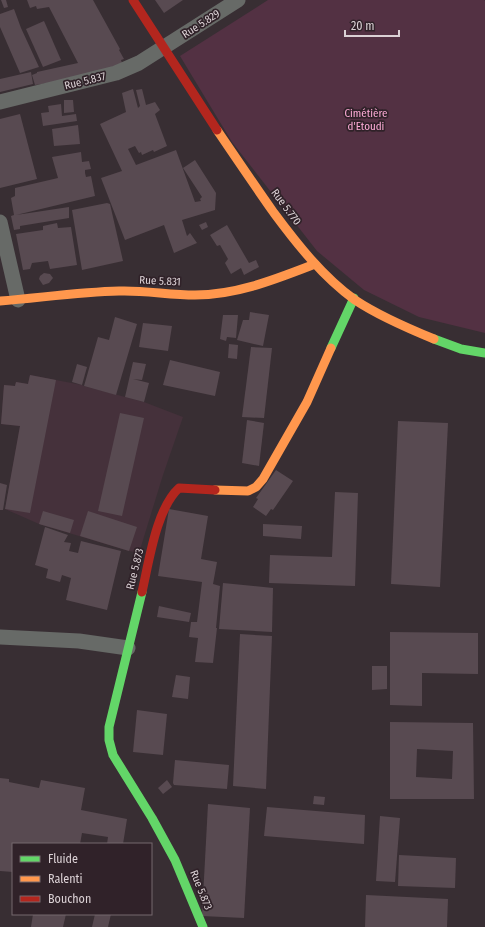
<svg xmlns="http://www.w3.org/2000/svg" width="485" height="927" viewBox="0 0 485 927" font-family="'Fira Sans Condensed',sans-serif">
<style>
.built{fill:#45313b}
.green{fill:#533143}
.building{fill:#584a51;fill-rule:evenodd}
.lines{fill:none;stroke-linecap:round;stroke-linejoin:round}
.street{stroke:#676a67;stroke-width:15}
.fast{stroke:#63d668;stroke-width:9}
.slow{stroke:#ff974d;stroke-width:9}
.jam{stroke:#b3261e;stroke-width:9}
.labels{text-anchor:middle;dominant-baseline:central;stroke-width:3.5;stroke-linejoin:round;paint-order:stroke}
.street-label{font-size:11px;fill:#dbd1d5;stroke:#302229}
.park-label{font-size:11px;fill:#fcaad5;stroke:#302229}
</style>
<rect width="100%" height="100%" fill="#382e33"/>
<path class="built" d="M30,375L82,385L84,386L144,402L183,417L163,475L139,553L129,551L39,524L5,509L20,426L1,424L4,385L15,386L16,382L28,384Z"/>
<path class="green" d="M268,0H484L485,1V333L419,317L364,290L317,251L232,142L180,56Z"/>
<g class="building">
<path d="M1,0H6L8,7L4,8Z"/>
<path d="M27,0H93L120,49L119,50L124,59L121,60L123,66L91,77L35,85L32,75L37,73V72L78,63L49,7L37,9L36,6L30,8Z"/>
<path d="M155,0H183L164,13Z"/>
<path d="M14,9L21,28L39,67L20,73L0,27V14Z"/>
<path d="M44,21L61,60L43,67L26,29Z"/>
<path d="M31,72L33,84L0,92V79Z"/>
<path d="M133,89L138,108L140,106L136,90L142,89L146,105L155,102L160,110L155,114L167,146L154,152L153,150L142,155L141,152L139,153L135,146L128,149L136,165L176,150L195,202L201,201L200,199L202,197L183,168L195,160L216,193L215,210L182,220L187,236L190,233L197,243L174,253L164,225L125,240L101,178L122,171L100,124L126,112L122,93Z"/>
<path d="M64,100H73L74,112L64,113Z"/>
<path d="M61,104L62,116L76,114L77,121L43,126L41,113L49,112L48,106Z"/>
<path d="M20,114L37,179L0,188V119Z"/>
<path d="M78,125L80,144L54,146L52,129Z"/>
<path d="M81,152L82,162L89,161L91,169L85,170V173L86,177L91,176L95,196L16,215L69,207V218L20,226V229L14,230L11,216L14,215L11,198L15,196V188L58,178L52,157Z"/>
<path d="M107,203L110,204L123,261L82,270L72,210Z"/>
<path d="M206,222L208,227L202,230L199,225Z"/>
<path d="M57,223L58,228L71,227L77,265L50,269L48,261L32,263L30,269L23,270L16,234L43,230V226Z"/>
<path d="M227,225L249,263L256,260L259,267L244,275L241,268L231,274L225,263L228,259L220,245L217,246L210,235Z"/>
<path d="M44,273L50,274L53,278L49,283L43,285L39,279L40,276Z"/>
<path d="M250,312L269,315L263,346L237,340L243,320H249Z"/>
<path d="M223,315H238L236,338L227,337L226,341L220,339Z"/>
<path d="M115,317L137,324L116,395L84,386L98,337L109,340Z"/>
<path d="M143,323L172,326L168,351L139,347Z"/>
<path d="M229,344L238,345L237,359L228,358Z"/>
<path d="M251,347L272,348L264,418L242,417Z"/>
<path d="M170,360L220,372L215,396L163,385Z"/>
<path d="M133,362L146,364L142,380L133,379L149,383L144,402L125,397Z"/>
<path d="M77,364L87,367L82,385L72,382Z"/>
<path d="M30,375L56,380L30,513L5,509L20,426L1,424L4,385L15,386L16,382L28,384Z"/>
<path d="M120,413L144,418L122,516L98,511Z"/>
<path d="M247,420L264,423L259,466L242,463Z"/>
<path d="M398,421L448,423L440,587L391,584Z"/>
<path d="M276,470L293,481L273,510L271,509L266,516L253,507L258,499L256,498Z"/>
<path d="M0,483L7,485L3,510H0Z"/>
<path d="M335,492L358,493L355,586L269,583L270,555L332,557Z"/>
<path d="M169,509L208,516L201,559L217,562L213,584L220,586L216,628H217L213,663L195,662L198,638L189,637L191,622H197L202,582L158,576Z"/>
<path d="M43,511L74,520L70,533L39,524Z"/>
<path d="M88,511L137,527L129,551L80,536Z"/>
<path d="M263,524L302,526L301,539L263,536Z"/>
<path d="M45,527L68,535L64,542L71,543L69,551L78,553L81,541L121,551L107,610L66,600L71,578L62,575L60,582L46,578L48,569L35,565Z"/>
<path d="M223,583L273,588L272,632L219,629Z"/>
<path d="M159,606L191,613L189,622L157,617Z"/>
<path d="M390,632L478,633V674L422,673V706L390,705Z"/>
<path d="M240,634L272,636L266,789L233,786Z"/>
<path d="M372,666H387V689L372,690Z"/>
<path d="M176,675L190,677L188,699L172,697Z"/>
<path d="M137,710L167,714L163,755L133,752Z"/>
<path d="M390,722L473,723L474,799H390ZM417,749L453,751L452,779L416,777Z"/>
<path d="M175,760L229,765L227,789L174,785L173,783Z"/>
<path d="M0,778L9,779V782L39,788L41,780L85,788L81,810L127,819L123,844H107L108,837L82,833L80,844H13V872L0,871Z"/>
<path d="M167,780L172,787L163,794L158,788Z"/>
<path d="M314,796L325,797L324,805L313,804Z"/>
<path d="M208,804L250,808L244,918L202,916Z"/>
<path d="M267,807L365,815L364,844L264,836Z"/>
<path d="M380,816L400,818L395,882L376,881Z"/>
<path d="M399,855L456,858L455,888L398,886Z"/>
<path d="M366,895L448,899L447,927H365Z"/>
<path d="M33,914H66L63,927H31Z"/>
<path d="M95,914H111L108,927H92Z"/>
</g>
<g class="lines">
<g class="street">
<path d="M0,102L116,73L139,63L238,0"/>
<path d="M0,222L18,300"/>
<path d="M0,637L79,641L128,648"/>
</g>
<g class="fast">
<path d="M434,339L461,349L485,353"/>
<path d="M331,348L354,298"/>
<path d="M142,592L109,727V740L113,755L152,818L175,860L203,927"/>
</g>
<g class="slow">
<path d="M217,130C236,158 255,186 274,213C297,244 323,277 355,300C379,316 407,328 434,339"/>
<path d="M0,301C39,298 79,292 119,291C144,290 169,295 195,295C237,295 276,279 315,264"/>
<path d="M215,490L248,491L256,487L263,479L307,402L331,348"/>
</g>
<g class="jam">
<path d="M133,0L217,130"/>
<path d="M142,592C149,562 156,509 179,488L215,490"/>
</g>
</g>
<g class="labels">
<g class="street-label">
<text transform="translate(201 24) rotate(-33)">Rue 5.829</text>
<text transform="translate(85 81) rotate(-14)">Rue 5.837</text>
<text transform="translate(286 207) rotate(53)">Rue 5.770</text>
<text transform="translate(160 281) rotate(3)">Rue 5.831</text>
<text transform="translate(135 569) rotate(-76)">Rue 5.873</text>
<text transform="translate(201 890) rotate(68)">Rue 5.873</text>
</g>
<g class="park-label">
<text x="366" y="113">Cimétière<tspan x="366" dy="13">d'Etoudi</tspan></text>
</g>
</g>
<rect x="12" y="843" width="140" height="72" fill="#302229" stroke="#74686e"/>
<rect x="20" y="856" width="20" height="6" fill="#63d668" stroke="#74686e"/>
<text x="48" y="863" font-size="12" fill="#dbd1d5">Fluide</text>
<rect x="20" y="876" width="20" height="6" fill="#ff974d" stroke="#74686e"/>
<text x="48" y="883" font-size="12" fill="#dbd1d5">Ralenti</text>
<rect x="20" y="896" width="20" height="6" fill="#b3261e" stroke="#74686e"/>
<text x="48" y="903" font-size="12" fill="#dbd1d5">Bouchon</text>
<path d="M345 30v6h54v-6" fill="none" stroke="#dbd1d5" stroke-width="2"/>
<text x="351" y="30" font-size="12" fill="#dbd1d5" stroke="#302229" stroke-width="3" paint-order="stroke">20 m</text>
</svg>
